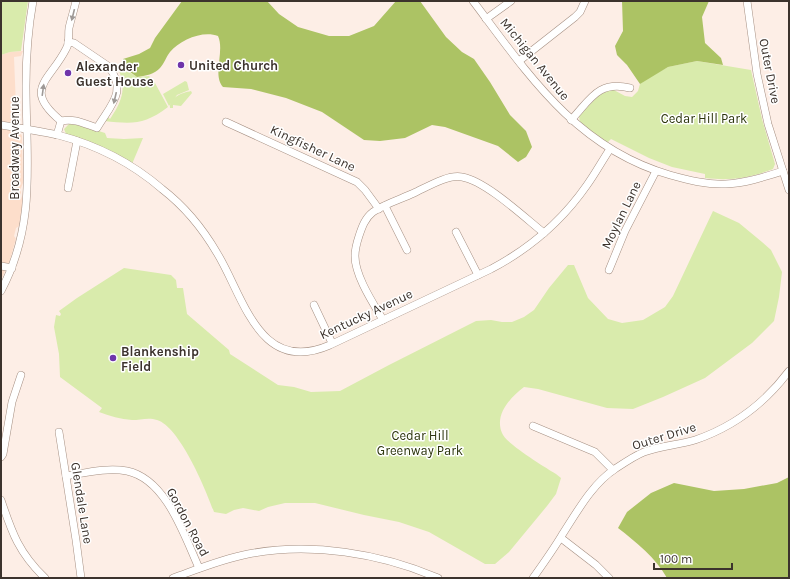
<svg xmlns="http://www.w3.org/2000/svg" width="790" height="579" viewBox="0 0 790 579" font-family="Karla,sans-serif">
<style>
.built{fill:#fddecb}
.green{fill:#d9ebac}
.forest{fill:#acc364}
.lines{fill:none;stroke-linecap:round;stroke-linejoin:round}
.minor-casing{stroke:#a58f82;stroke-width:8}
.minor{stroke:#fff;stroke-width:7}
.oneway{fill:#9e9996}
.poi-dot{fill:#6f35ab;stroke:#fff;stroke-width:1.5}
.labels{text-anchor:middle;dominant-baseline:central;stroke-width:3;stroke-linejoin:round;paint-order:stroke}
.street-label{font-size:13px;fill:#3c332d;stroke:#fff}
.poi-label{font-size:13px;font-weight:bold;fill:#3c332d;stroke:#fff;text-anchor:start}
.park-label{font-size:13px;fill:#2c350c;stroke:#fff}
</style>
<rect width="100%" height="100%" fill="#fdeee6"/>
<path class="built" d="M23,51L21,56L14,57L17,132L21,134L22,136L23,183L21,188V196L23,201L19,226L16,228L14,236L16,239L15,242L10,260L1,280V55L10,52Z"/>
<g class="green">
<path d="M1,1H28L21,51L10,52L1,55Z"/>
<path d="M697,61L751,70L762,119L775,164L773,169C749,178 731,181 705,178V174L672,167L649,158L611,139L607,143L580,123L579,116L599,95L612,89L625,96L632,97L638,91L640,84L647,78L668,67Z"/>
<path d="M119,71L129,72L137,77L149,76L155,83L168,107C144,125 133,124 104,121L107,116L110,119C121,103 127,89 119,71Z"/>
<path d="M185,81L187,82L189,90L177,95L169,106L163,94Z"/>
<path d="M191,91L192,93L181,106L173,105V108H170C169,97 182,93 191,91Z"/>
<path d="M69,124L80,125L105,133L107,138L124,139L143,138L132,164L66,134L64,129Z"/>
<path d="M713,211L739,223L762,242L771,250L782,272L779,297L774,321L752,343L705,378L663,397L633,409L607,408L538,389L524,387C511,397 494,414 502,433C506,444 545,467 556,474L561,478L556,494L547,506L509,552L495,564H485L429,532L399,522L364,515L315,503H285L268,507L259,511L243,508L234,510L226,514L214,512C206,490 180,427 157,420C149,417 140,420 132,420C121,419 109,416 99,412L102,408L60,377L59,354L54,327L56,315L60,316L61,314L59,311L77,298L124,268L171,275L176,280L177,288H183L187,314L229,350L230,354L278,385L294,387L311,392L340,391L389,365L476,321L491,320L502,322H512L524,317L534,310L549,288L568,265H574L588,298L608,319L622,323L643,320L665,307L673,296Z"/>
</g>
<g class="forest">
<path d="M182,1H267L279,14L298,27L329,36H349L374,26L396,1H420L446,37L462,52L474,59L490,82L510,115L526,131L532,147L526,157L518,162L498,146L445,127L432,125L405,138L380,141L364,140L322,112L286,98L251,89L223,87C212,75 225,51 218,36C203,30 180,40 170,52C166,57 164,64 160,68C155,74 145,76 137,77L126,69L123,59L139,54L150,48L155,38Z"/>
<path d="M622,1H709L702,17L705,43L721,58L723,65L697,61L668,67L640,84L627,65L617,55L615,46L623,31Z"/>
<path d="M789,477V578H667C656,558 636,542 618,528L627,512L651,493L674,483L714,491L744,489L777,483Z"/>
</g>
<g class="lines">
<defs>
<g id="minor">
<path d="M473,1C528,74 576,148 670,175C688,180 707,185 726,184C746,183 764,177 783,171"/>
<path d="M747,1L757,74L768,124L789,190"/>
<path d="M486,19L511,1"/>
<path d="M519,61L575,17L580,12L585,1"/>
<path d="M571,120C590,100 598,80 630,88"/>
<path d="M61,121C22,89 50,81 66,49C70,43 68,35 69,28C71,19 74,10 76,1"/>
<path d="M226,122L357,182L365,190L379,209"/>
<path d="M1,125C20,128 39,131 58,135C96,145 132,163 162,189C184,206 203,229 217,253C244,297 259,376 330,345L491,269C529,249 562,221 587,185C595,174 602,161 610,149"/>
<path d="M57,135L61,121C75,118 85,124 97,128C109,107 129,91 108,66L74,43L68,42"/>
<path d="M68,188L77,141"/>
<path d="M385,206L407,250"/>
<path d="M456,232L478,275"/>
<path d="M1,266L12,268"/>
<path d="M609,270L625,231L656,171"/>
<path d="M1,291C37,223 26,159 26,86C26,57 28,29 33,1"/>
<path d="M314,305L332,343"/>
<path d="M383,320C373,303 355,276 355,256C355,249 357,242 359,236C362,227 365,218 373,212C384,204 401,199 414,193C427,187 448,174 462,177C486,181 525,218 544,233"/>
<path d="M533,426L595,452L613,470"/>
<path d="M59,432L76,540L81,578"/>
<path d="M1,457L3,454L12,402L21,375"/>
<path d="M66,476C85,473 107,467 127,471C166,479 184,535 199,568"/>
<path d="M1,500C12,533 19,553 45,578"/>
<path d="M561,538L596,565L609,578"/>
<path d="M173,578C198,569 222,559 248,554C311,542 380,553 438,578"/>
<path d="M533,578C543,564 553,550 562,535C577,512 592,484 615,469C624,463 634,456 644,452C660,446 678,445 695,440C733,427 765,403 789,371"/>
</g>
</defs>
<use href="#minor" class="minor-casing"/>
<use href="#minor" class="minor"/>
</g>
<defs><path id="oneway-solid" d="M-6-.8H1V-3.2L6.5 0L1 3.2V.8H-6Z"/></defs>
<g class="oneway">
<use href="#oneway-solid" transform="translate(73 15) rotate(104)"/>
<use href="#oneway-solid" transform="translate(43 90) rotate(-82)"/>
<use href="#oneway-solid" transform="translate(115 98) rotate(103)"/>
</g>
<g class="poi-dot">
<circle cx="181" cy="65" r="4"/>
<circle cx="68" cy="73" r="4"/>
<circle cx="113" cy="358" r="4"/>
</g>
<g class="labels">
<g class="street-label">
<text transform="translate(535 59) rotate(51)">Michigan Avenue</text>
<text transform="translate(770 71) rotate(79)">Outer Drive</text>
<text transform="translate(14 148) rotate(-90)">Broadway Avenue</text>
<text transform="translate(313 148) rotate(25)">Kingfisher Lane</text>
<text transform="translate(621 215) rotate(-64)">Moylan Lane</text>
<text transform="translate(366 314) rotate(-25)">Kentucky Avenue</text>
<text transform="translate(664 436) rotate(-17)">Outer Drive</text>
<text transform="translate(82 503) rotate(81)">Glendale Lane</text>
<text transform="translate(188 522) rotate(62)">Gordon Road</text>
</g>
<g class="poi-label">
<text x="189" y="65">United Church</text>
<text x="76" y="66">Alexander<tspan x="76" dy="15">Guest House</tspan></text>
<text x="121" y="351">Blankenship<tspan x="121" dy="15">Field</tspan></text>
</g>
<g class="park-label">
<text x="704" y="118">Cedar Hill Park</text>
<text x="420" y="435">Cedar Hill<tspan x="420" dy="15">Greenway Park</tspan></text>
</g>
</g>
<rect width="790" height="579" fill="none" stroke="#3c332d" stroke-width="4"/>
<path d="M654 563v6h78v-6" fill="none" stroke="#3c332d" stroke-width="2"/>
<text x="660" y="563" font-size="12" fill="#3c332d" stroke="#ffffff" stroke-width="3" paint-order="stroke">100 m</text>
</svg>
